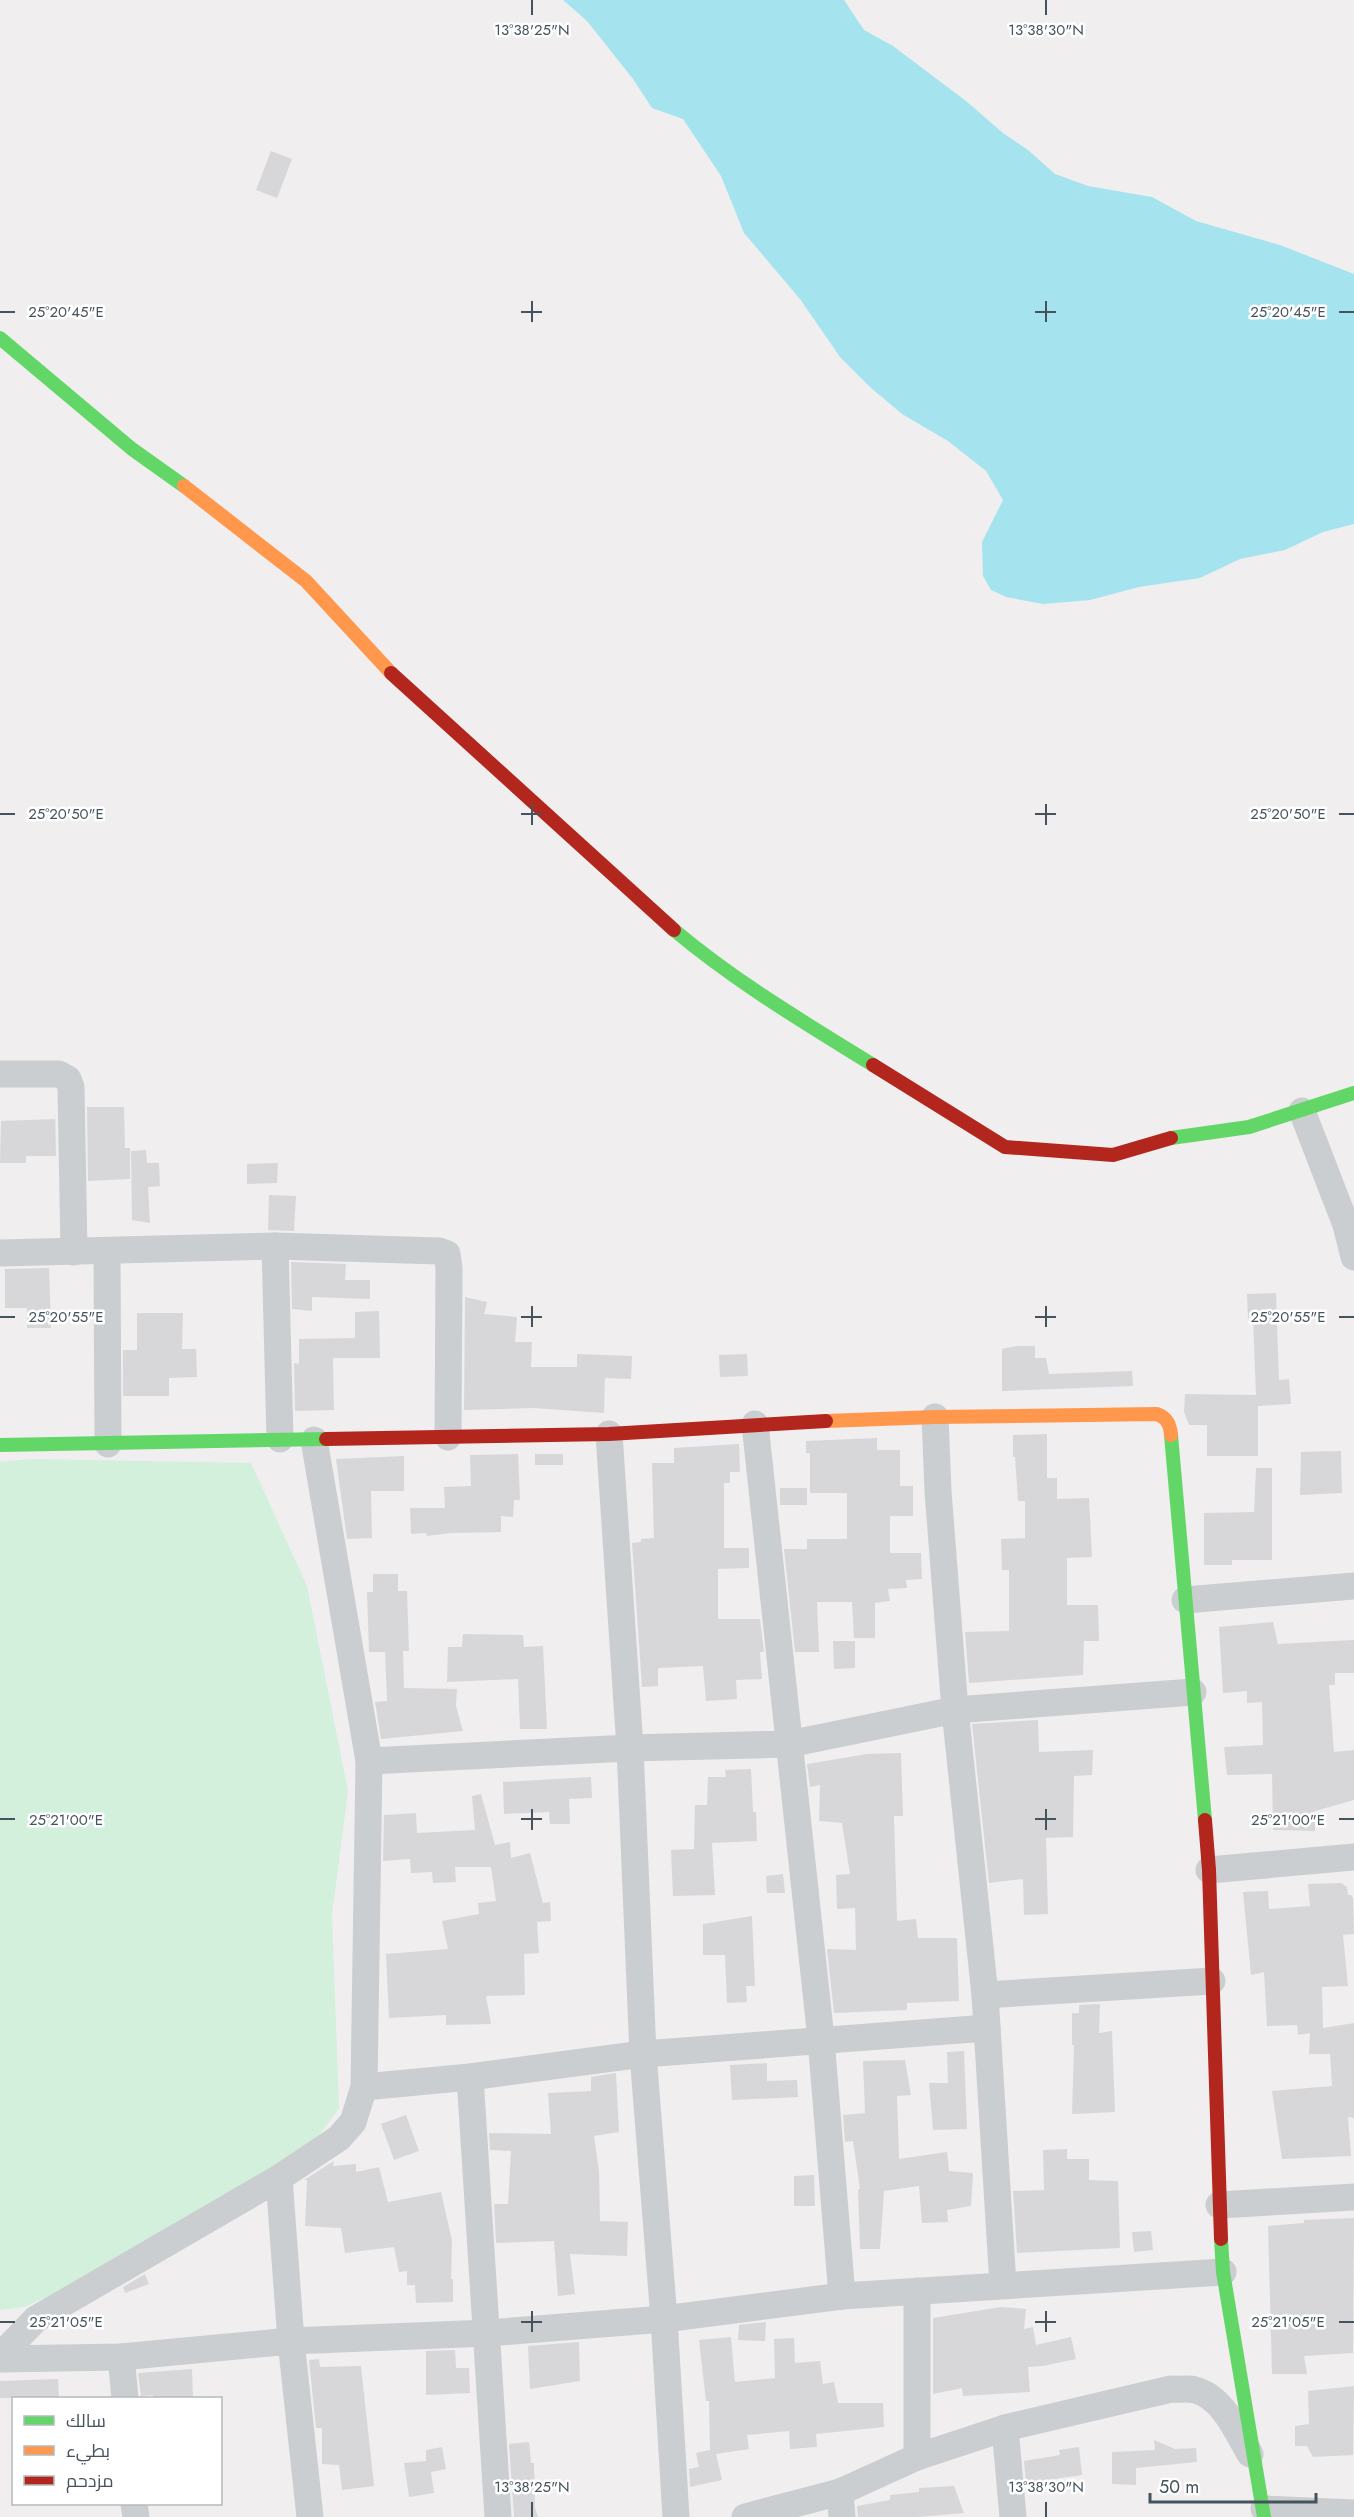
<svg xmlns="http://www.w3.org/2000/svg" width="1354" height="2517" viewBox="0 0 1354 2517" font-family="Jost,Cairo,sans-serif">
<style>
.green{fill:#d2f0db}
.water{fill:#a5e4ef}
.building{fill:#d7d7d9}
.lines{fill:none;stroke-linecap:round;stroke-linejoin:round}
.street{stroke:#caced0;stroke-width:27}
.fast{stroke:#63d668;stroke-width:14}
.slow{stroke:#ff974d;stroke-width:14}
.jam{stroke:#b3261e;stroke-width:14}
.ticks{fill:none;stroke:#45535c;stroke-width:2}
.ticks-label{font-size:15px;text-anchor:middle;fill:#45535c;stroke:#fff;stroke-width:5;stroke-linejoin:round;paint-order:stroke}
</style>
<rect width="100%" height="100%" fill="#f0eeef"/>
<path class="green" d="M31,1459L251,1463L307,1586L348,1791L332,1915L339,2108L315,2141L102,2272L24,2307L0,2310V1462Z"/>
<path class="water" d="M563,0H844L864,30L893,46L966,101L1003,133L1028,150L1055,174L1088,186L1152,197L1196,221L1280,245L1354,274V524L1323,532L1285,550L1240,559L1200,578L1139,587L1090,600L1043,604L1006,597L991,590L983,576L982,542L1003,500L986,471L948,441L902,414L870,387L840,357L800,299L744,233L721,176L683,119L652,108L633,79L587,21Z"/>
<g class="building">
<path d="M271,151L292,159L277,198L256,190Z"/>
<path d="M55,1107L56,1156H26V1163H0L1,1121L55,1119Z"/>
<path d="M87,1107H124L125,1148H130V1179L88,1181Z"/>
<path d="M146,1150L147,1163H159L160,1186L148,1187L150,1223L132,1220L131,1151Z"/>
<path d="M278,1163L277,1183L247,1184V1164Z"/>
<path d="M269,1195L296,1196L294,1231L268,1230Z"/>
<path d="M291,1262L346,1264L345,1280H370V1299L312,1297V1311L292,1309Z"/>
<path d="M49,1268L51,1328H27V1308H5V1269Z"/>
<path d="M1276,1293L1279,1380L1289,1379L1291,1404L1258,1406V1456H1207V1425H1189L1184,1412L1185,1394L1256,1395L1253,1318H1248L1247,1294Z"/>
<path d="M465,1297L487,1302L484,1314L517,1317L515,1342H532L531,1367H577V1354L632,1356L631,1379L605,1378L604,1413L534,1408L464,1410Z"/>
<path d="M379,1311L380,1358H333L334,1410L295,1411L294,1363L299,1364V1339L355,1338V1312Z"/>
<path d="M137,1313H183L182,1349H196L197,1377L169,1378V1396H123V1350H137Z"/>
<path d="M1016,1346H1035V1358H1046L1049,1374L1132,1371L1133,1386L1002,1391V1349Z"/>
<path d="M747,1354L748,1376L720,1377L719,1355Z"/>
<path d="M1047,1434V1478H1057V1499L1089,1498L1092,1557L1067,1558V1605H1098L1099,1641H1084L1083,1675L969,1683L965,1632L1009,1631V1570H1002L1001,1539L1025,1538V1501H1018L1015,1457H1013V1435Z"/>
<path d="M877,1438V1450H900V1486H913V1516H890V1553H921L922,1579L906,1580L907,1588L888,1589L890,1601L875,1603V1638H854L852,1602H817L819,1652H795L784,1549H807V1539H847V1493H810V1453H806V1441Z"/>
<path d="M739,1444L740,1472H730V1483H724V1548H749V1568L718,1569V1619H760L764,1652H760L762,1679L736,1680L737,1699L706,1701L703,1666L658,1668V1686L642,1687L632,1543L641,1542V1539L654,1538L652,1463H674V1448Z"/>
<path d="M1341,1451L1342,1493L1300,1495L1301,1452Z"/>
<path d="M518,1454L520,1500H514L513,1517L501,1516V1532L451,1533L427,1536L426,1533L411,1534L410,1508H445L444,1487L471,1486L470,1455Z"/>
<rect x="535" y="1454" width="28" height="11"/>
<path d="M404,1456V1491H371L372,1538L347,1539L336,1459Z"/>
<path d="M1256,1468H1272V1560H1232V1565H1204V1513L1254,1512Z"/>
<rect x="780" y="1488" width="27" height="17"/>
<path d="M373,1574H398V1591H407L409,1651H403L404,1688L457,1689L456,1706L463,1731L381,1739L375,1702L387,1701L385,1652H369L367,1592H373Z"/>
<path d="M1273,1622L1278,1644L1354,1640V1673H1335V1685H1329L1334,1752L1354,1750V1800L1315,1811V1831L1273,1830L1272,1774L1227,1775L1224,1747L1263,1745L1262,1702L1247,1703V1691L1223,1693L1219,1627Z"/>
<path d="M463,1634L523,1635L524,1647L543,1646L547,1729H520L518,1679L447,1682L448,1647H462Z"/>
<path d="M833,1641H855V1668L834,1669Z"/>
<path d="M1038,1720L1039,1752L1093,1750L1092,1775L1074,1776L1073,1837L1046,1838L1048,1914L1024,1915L1023,1879L989,1883L972,1724Z"/>
<path d="M901,1753L903,1816H894L897,1921L916,1919L918,1938H957L959,2001L907,2003V2010L834,2013L827,1949L856,1950L855,1908L837,1909L836,1875L850,1874L842,1823L819,1821L820,1785L810,1787L807,1764L867,1754Z"/>
<path d="M751,1769L753,1812H756L757,1841L712,1843L715,1895L673,1896L671,1850L694,1849L695,1805H707L708,1777H726L725,1770Z"/>
<path d="M591,1777L592,1798L569,1799L570,1824H550L549,1812L504,1814L503,1782Z"/>
<path d="M481,1794L495,1845L510,1842L511,1858L530,1853L543,1903L550,1902L551,1921L537,1922L539,1953L524,1954L525,1995L486,1996L491,2024L446,2025V2015L389,2018L386,1954L448,1949L442,1921L479,1914L478,1903L496,1901L491,1867H455L456,1882L433,1883L432,1872L411,1873L410,1859L383,1861L384,1815L416,1813L417,1833L475,1830L472,1796Z"/>
<path d="M783,1874L785,1893H767L766,1876Z"/>
<path d="M1341,1883L1347,1887L1348,1895H1351L1353,1898L1354,1934L1343,1935L1348,1986L1322,1987L1323,2028L1354,2023V2118L1348,2117L1351,2156L1282,2159L1272,2091L1332,2086L1330,2054H1309L1310,2033L1298,2035L1297,2025L1267,2026L1264,1972L1251,1975L1243,1892L1268,1891L1269,1909L1310,1906L1308,1884Z"/>
<path d="M752,1916L755,1986H746L747,2002L727,2003L725,1955H703V1924Z"/>
<path d="M1100,2004L1099,2033L1112,2031L1115,2112L1072,2114L1074,2045H1072V2013H1079V2005Z"/>
<path d="M964,2051L967,2129L933,2130L929,2083H948L947,2052Z"/>
<path d="M905,2060L911,2095L897,2096L899,2159L947,2152L949,2171L973,2173L971,2206L947,2210L948,2222L922,2223L919,2186L884,2191L880,2249H860L858,2189H860L853,2141L845,2142L843,2115L865,2113L863,2061Z"/>
<path d="M767,2063V2081L797,2080L798,2097L732,2100L730,2065Z"/>
<path d="M616,2073L619,2132L594,2136L599,2171L600,2221L628,2222L627,2256L570,2254L575,2294L558,2296L554,2241L496,2243L494,2204H508L511,2151L490,2150L489,2133L551,2134L548,2093L591,2091V2077Z"/>
<path d="M406,2115L419,2151L394,2160L381,2124Z"/>
<path d="M1067,2149V2159H1089V2180L1118,2181L1120,2248L1017,2253L1013,2191L1044,2190L1043,2150Z"/>
<path d="M334,2161L333,2166L356,2164V2172L379,2167L388,2202L441,2192L452,2241L451,2279H453V2302L416,2303L415,2285H407V2271L399,2272L394,2247L345,2253L341,2228L305,2226L307,2180H304Z"/>
<path d="M814,2175L815,2206H794V2176Z"/>
<path d="M1354,2218L1353,2353L1304,2356L1307,2374H1272L1268,2226L1304,2223V2220Z"/>
<path d="M1151,2231L1153,2250L1134,2252L1132,2232Z"/>
<path d="M145,2274L149,2284L125,2293L123,2287Z"/>
<path d="M1001,2307L1026,2309L1024,2329L1033,2327L1036,2345L1071,2337L1076,2359L1043,2366L1028,2367L1030,2392L963,2396L962,2388L933,2394V2318Z"/>
<path d="M766,2322L765,2341L738,2340L739,2325Z"/>
<path d="M731,2337L735,2382L775,2378L774,2339L794,2338L795,2363L820,2361L823,2384L834,2382L838,2403H883L884,2427L816,2434L817,2447L790,2449L789,2431L747,2435L749,2449L716,2454L722,2480L690,2487L689,2469L699,2467L696,2453L710,2450L709,2401H706L699,2340Z"/>
<path d="M579,2342L580,2381L530,2389L528,2346Z"/>
<path d="M455,2350L456,2368H469L470,2393L426,2395V2351Z"/>
<path d="M319,2359L320,2367L361,2366L374,2486L342,2490L339,2465L322,2464V2428H316L309,2360Z"/>
<path d="M192,2369L193,2398H153V2395L141,2396L138,2373Z"/>
<path d="M58,2379L59,2398H0V2381Z"/>
<path d="M1354,2386L1353,2455L1313,2457L1307,2446H1295V2426L1309,2424L1308,2391Z"/>
<path d="M1154,2440L1175,2449L1196,2448L1197,2462L1136,2468V2485L1112,2484V2452L1155,2450Z"/>
<path d="M529,2442L531,2463H534L535,2508L538,2517H514L509,2444Z"/>
<path d="M442,2447L446,2469L431,2472L434,2493L409,2497L404,2463L426,2461V2450Z"/>
<path d="M1079,2447L1082,2475L1026,2483L1024,2461L1060,2455L1059,2450Z"/>
<path d="M954,2486L964,2513L918,2517H858L857,2506L890,2500V2495L919,2492V2488Z"/>
</g>
<g class="lines">
<g class="street">
<path d="M0,1074H59L68,1079L71,1087L74,1252"/>
<path d="M1302,1111L1346,1225L1354,1257"/>
<path d="M275,1246L280,1439"/>
<path d="M107,1251L108,1444"/>
<path d="M0,1253L275,1246L439,1251L447,1254L449,1268L448,1437"/>
<path d="M935,1417L938,1491L955,1710L985,1995L1003,2285"/>
<path d="M755,1424L821,2039L842,2296"/>
<path d="M609,1434L630,1748L643,2054L664,2319L676,2517"/>
<path d="M314,1440L369,1761L364,2087"/>
<path d="M1185,1600L1354,1586"/>
<path d="M369,1761L630,1748L789,1744L955,1710L1193,1692"/>
<path d="M1209,1870L1354,1857"/>
<path d="M985,1995L1212,1981"/>
<path d="M470,2077L498,2517"/>
<path d="M279,2178L291,2341L310,2517"/>
<path d="M1219,2205L1354,2197"/>
<path d="M917,2291V2457"/>
<path d="M0,2356L36,2319L279,2178L339,2138L353,2122L364,2087L470,2077L643,2054L987,2028"/>
<path d="M121,2357L125,2398"/>
<path d="M0,2359L121,2357L291,2341L488,2333L664,2319L842,2296L1223,2272"/>
<path d="M1005,2428L1013,2517"/>
<path d="M840,2492L842,2517"/>
<path d="M134,2504L136,2517"/>
<path d="M1264,2509L1354,2513"/>
<path d="M745,2517L840,2492L917,2457L1005,2428L1171,2389C1178,2390 1188,2388 1195,2390C1223,2397 1237,2432 1250,2454"/>
</g>
<g class="fast">
<path d="M0,338L132,449L184,486"/>
<path d="M674,930C736,982 805,1023 873,1065"/>
<path d="M1171,1138L1249,1127L1354,1093"/>
<path d="M1171,1435L1205,1820"/>
<path d="M0,1445L326,1439"/>
<path d="M1221,2239L1223,2272L1264,2517"/>
</g>
<g class="slow">
<path d="M184,486L306,581L391,673"/>
<path d="M826,1421L935,1417L1157,1414C1167,1418 1170,1424 1171,1435"/>
</g>
<g class="jam">
<path d="M391,673L674,930"/>
<path d="M873,1065L1005,1147L1113,1155L1171,1138"/>
<path d="M326,1439L609,1434L826,1421"/>
<path d="M1205,1820L1209,1870L1221,2239"/>
</g>
</g>
<path class="ticks" d="M532,0V15M1046,0V15M532,301V322M1046,301V322M0,312H15M521,312H542M1035,312H1056M1339,312H1354M532,804V825M1046,804V825M0,814H15M521,814H542M1035,814H1056M1339,814H1354M532,1306V1327M1046,1306V1327M0,1317H15M521,1317H542M1035,1317H1056M1339,1317H1354M532,1809V1830M1046,1809V1830M0,1819H15M521,1819H542M1035,1819H1056M1339,1819H1354M532,2311V2332M1046,2311V2332M0,2322H15M521,2322H542M1035,2322H1056M1339,2322H1354M532,2502V2517M1046,2502V2517"/>
<g class="ticks-label">
<text x="532" y="35">13°38'25"N</text>
<text x="1046" y="35">13°38'30"N</text>
<text x="1288" y="317">25°20'45"E</text>
<text x="66" y="317">25°20'45"E</text>
<text x="1288" y="819">25°20'50"E</text>
<text x="66" y="819">25°20'50"E</text>
<text x="66" y="1322">25°20'55"E</text>
<text x="1288" y="1322">25°20'55"E</text>
<text x="66" y="1825">25°21'00"E</text>
<text x="1288" y="1825">25°21'00"E</text>
<text x="1288" y="2327">25°21'05"E</text>
<text x="66" y="2327">25°21'05"E</text>
<text x="532" y="2492">13°38'25"N</text>
<text x="1046" y="2492">13°38'30"N</text>
</g>
<rect x="12" y="2397" width="210" height="108" fill="#ffffff" stroke="#b5babe" stroke-width="1.5"/>
<rect x="24" y="2416" width="30" height="9" fill="#63d668" stroke="#b5babe" stroke-width="1.5"/>
<text x="66" y="2427" font-size="18" fill="#45535c">سالك</text>
<rect x="24" y="2446" width="30" height="9" fill="#ff974d" stroke="#b5babe" stroke-width="1.5"/>
<text x="66" y="2457" font-size="18" fill="#45535c">بطيء</text>
<rect x="24" y="2476" width="30" height="9" fill="#b3261e" stroke="#b5babe" stroke-width="1.5"/>
<text x="66" y="2487" font-size="18" fill="#45535c">مزدحم</text>
<path d="M1150 2493v9h166v-9" fill="none" stroke="#45535c" stroke-width="3"/>
<text x="1159" y="2493" font-size="18" fill="#45535c" stroke="#ffffff" stroke-width="4.5" paint-order="stroke">50 m</text>
</svg>
